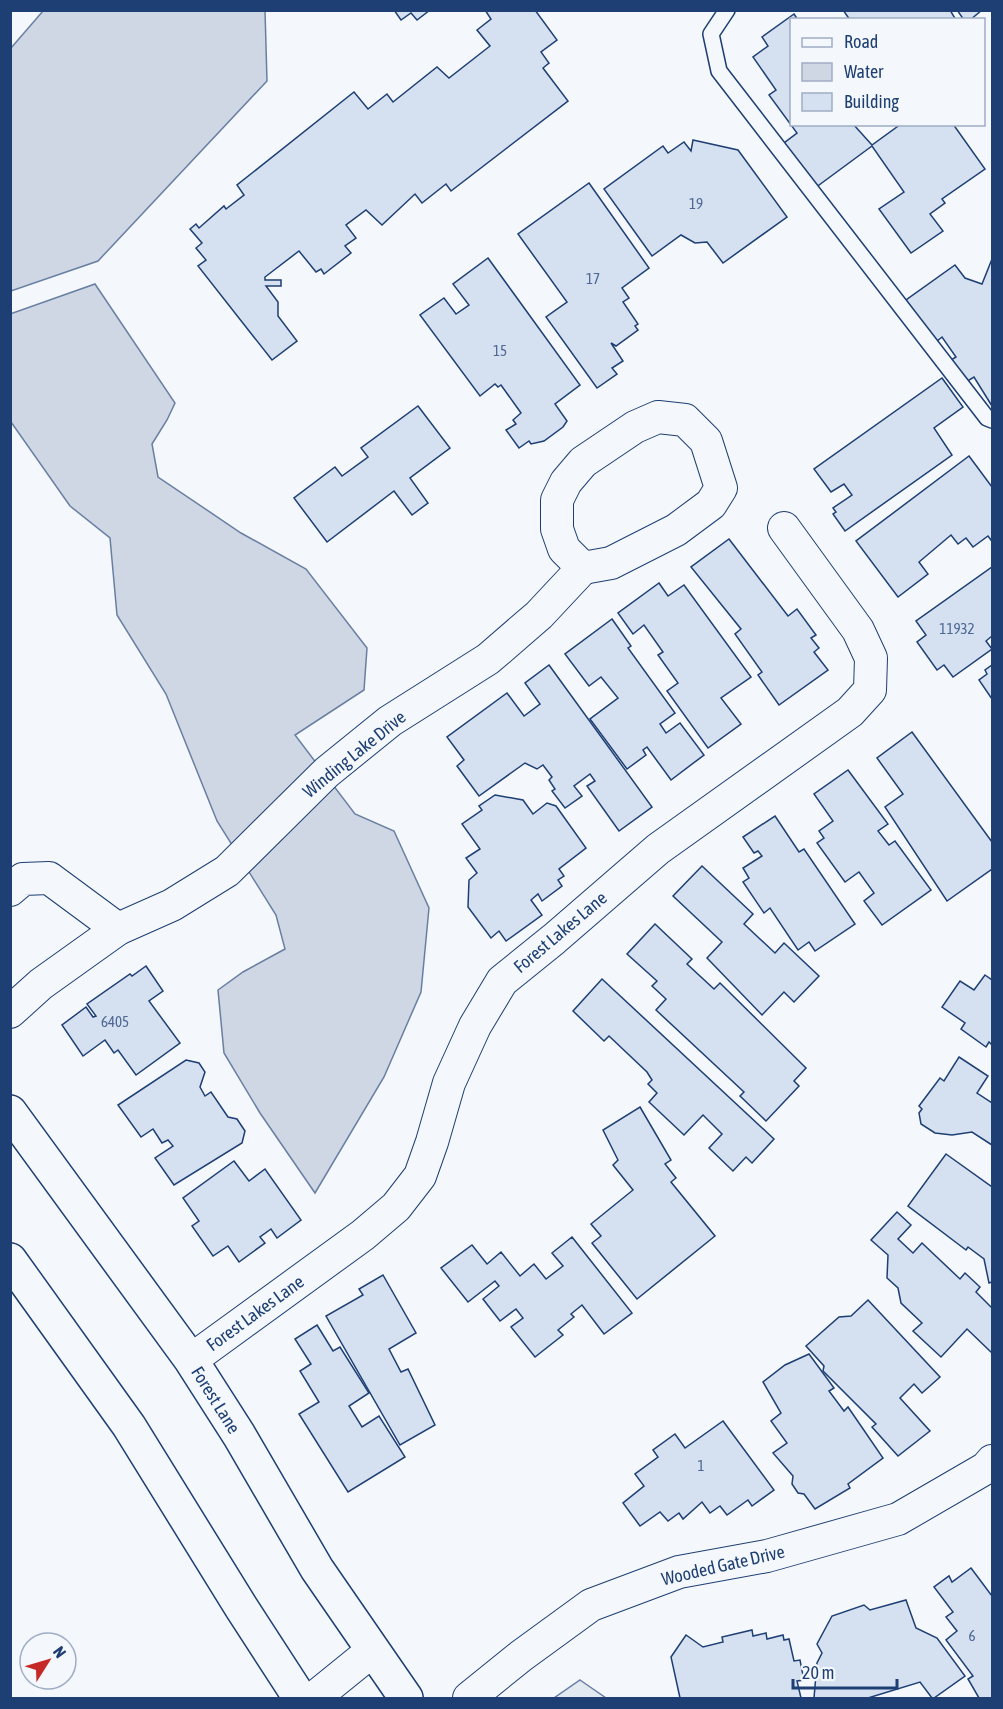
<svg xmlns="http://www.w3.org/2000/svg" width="1003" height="1709" viewBox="0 0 1003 1709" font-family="'Asap Condensed',sans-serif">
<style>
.green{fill:#e3e9f0;stroke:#687fa3;stroke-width:1.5}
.water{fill:#cfd7e4;stroke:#687fa3;stroke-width:1.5}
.building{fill:#d5e0f0;stroke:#1d3f73;stroke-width:1.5}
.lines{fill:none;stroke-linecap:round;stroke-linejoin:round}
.lane-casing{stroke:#1d3f73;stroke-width:18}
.street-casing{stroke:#1d3f73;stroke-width:34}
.secondary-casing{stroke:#1d3f73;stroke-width:36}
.lane{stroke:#f4f7fb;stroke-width:15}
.street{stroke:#f4f7fb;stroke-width:32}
.secondary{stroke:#f4f7fb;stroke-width:33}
.labels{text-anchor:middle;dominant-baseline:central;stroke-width:4.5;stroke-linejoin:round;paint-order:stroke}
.number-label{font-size:15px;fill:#4b6792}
.street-label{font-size:18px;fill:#1d3f73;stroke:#f4f7fb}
</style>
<rect width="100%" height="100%" fill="#f4f7fb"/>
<path class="green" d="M580,1680L606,1698H554Z"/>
<g class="water">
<path d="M43,11H265L267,81L98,261L11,291V48Z"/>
<path d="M95,284L175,403L167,420L152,444L158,477L241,533L306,569L367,648L364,690L295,735L355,814L394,831L429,908L421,992L384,1077L315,1193L260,1113L224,1053L218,990L243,972L285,949L276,915L217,821L166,694L117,615L110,538L70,506L11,422L10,314Z"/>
</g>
<g class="building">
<path d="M394,10H430L417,20L411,13L401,20Z"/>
<path d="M485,10H535L557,40L541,52L549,63L543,68L568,101L451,191L446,184L422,203L415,194L382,225L366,210L346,225L356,238L345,246L351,253L324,274L321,269L316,272L299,251L265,277V280H281V286H266L278,302V316L297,341L272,360L198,266L206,260L196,248L202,243L190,229L196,224L199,228L224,206L226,209L244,195L237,185L354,92L368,109L387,94L393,102L437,67L449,78L490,46L477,30L491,19Z"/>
<path d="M843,10H950L956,20H850Z"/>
<path d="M957,10H982L970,20H964Z"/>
<path d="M794,14L798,20H792V124H853L872,145L901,124H953L985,169L942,199L945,203L930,214L943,231L911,253L879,209L904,192L872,146L815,188L784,143L797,133L769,95L776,90L753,57L768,46L762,37Z"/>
<path d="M693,140L738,150L787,217L723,263L707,242L695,243L681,235L652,256L604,189L663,146L668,153L684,142L691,151Z"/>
<path d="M589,183L649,268L622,288L629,298L623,302L638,324L635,326L638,330L616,346L611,343L623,361L612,368L617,374L597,388L546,317L567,302L518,234Z"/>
<path d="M488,258L580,385L555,404L567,421L563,427L544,441L531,444L529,441L519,448L506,430L516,424L513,420L521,413L501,385L498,387L495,384L480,396L420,315L444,298L456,314L469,305L453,284Z"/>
<path d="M992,259V406L974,377L966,382L951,360L956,357L942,337L936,342L906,300L955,265L965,278L982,284Z"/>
<path d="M942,378L963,407L934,428L952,455L845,531L833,514L836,512L833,508L852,495L844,484L831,492L814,469Z"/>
<path d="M418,406L450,448L410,478L428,503L412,515L394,491L327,542L294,498L335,467L342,476L368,457L361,448Z"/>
<path d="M969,456L992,487V539L991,540L988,536L973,547L966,538L958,544L951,535L919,562L928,574L898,597L856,541Z"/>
<path d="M729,539L788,616L797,609L816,635L811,638L819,648L814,652L828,670L779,705L758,675L762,672L735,634L741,629L691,567Z"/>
<path d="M992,567V636L986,641L992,649L953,677L944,665L937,670L917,642L926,635L916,621Z"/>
<path d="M659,583L668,596L684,585L751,677L721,698L741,724L708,748L667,691L678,683L658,655L663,652L644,625L633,634L618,613Z"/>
<path d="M612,619L631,646L628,648L675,713L660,724L666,733L680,723L704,755L671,780L647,747L643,750L646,755L627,769L590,719L618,698L601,677L589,686L565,654Z"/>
<path d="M549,665L652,807L619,831L587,786L595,781L590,774L574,786L582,796L565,808L552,791L555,789L549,780L552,777L543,765L537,769L525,763L479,796L457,766L464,760L447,737L507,693L524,716L540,704L525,683Z"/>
<path d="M992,665V699L979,680L987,674L985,670Z"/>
<path d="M912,732L992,842V869L947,901L885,807L903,794L877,758Z"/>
<path d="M848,770L888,824L878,831L889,845L895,841L931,890L882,925L864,901L874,893L859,872L845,882L817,843L824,838L819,831L833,821L814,794Z"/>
<path d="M495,795L523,800L533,814L547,803L556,806L586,848L559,869L564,876L558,880L562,886L542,901L538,894L531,900L542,915L506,941L499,931L491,938L468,907L469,880L477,873L466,858L480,849L462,824L482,810L479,806Z"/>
<path d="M775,816L799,852L804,849L855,924L815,951L809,942L798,950L770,908L764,913L743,882L749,878L743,868L762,856L758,851L754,853L743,837Z"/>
<path d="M702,866L753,914L744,924L775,953L784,943L819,976L794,1002L784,992L762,1015L707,958L722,942L673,896Z"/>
<path d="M655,924L692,959L687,964L714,989L720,983L806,1068L794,1081L799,1086L766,1121L740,1096L744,1092L656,1010L666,999L652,986L657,981L627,954Z"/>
<path d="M146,966L163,991L149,1001L180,1043L136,1075L118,1050L114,1053L105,1040L83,1056L62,1025L86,1007L93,1017L96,1016L87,1004L130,974L132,976Z"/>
<path d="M985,975L992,980V1045L989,1042L986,1047L961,1029L965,1023L942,1007L960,981L974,990Z"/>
<path d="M602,979L774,1139L752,1163L746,1157L733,1171L709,1148L722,1134L703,1115L684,1135L649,1102L657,1093L648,1084L652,1080L647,1072L609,1036L604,1041L573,1011Z"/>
<path d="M959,1057L988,1076L977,1093L992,1103V1145L972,1132L952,1135L935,1133L921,1124L919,1113L922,1109L919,1106L940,1078L944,1081Z"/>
<path d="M186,1060L199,1063L205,1072L200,1087L205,1096L211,1092L228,1117L237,1119L245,1131L242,1143L174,1185L155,1158L173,1146L168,1140L162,1143L153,1129L141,1137L118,1105Z"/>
<path d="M640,1107L671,1160L665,1164L676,1178L671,1182L715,1236L637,1299L592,1243L601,1236L591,1224L633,1190L613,1165L618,1160L603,1130Z"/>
<path d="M946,1154L992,1187V1282L989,1283L984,1259L968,1247L966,1250L908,1206Z"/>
<path d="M234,1161L249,1181L265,1169L301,1220L277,1238L271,1229L260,1237L265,1243L239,1262L228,1246L213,1256L192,1226L199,1221L183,1198Z"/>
<path d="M897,1212L911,1225L898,1239L913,1253L922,1243L960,1279L965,1273L980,1287L976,1292L992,1308V1353L967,1329L941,1357L913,1331L922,1323L901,1303L898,1288L887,1278L888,1255L871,1240Z"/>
<path d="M572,1237L632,1313L604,1334L582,1305L571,1314L574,1317L558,1330L563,1335L535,1357L511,1327L523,1318L516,1309L500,1321L483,1299L499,1286L495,1281L468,1302L441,1268L472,1245L487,1264L501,1252L520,1276L534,1264L546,1279L563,1266L552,1253Z"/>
<path d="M383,1275L416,1333L389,1349L401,1372L408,1369L435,1425L400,1445L326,1316L363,1295L359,1289Z"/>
<path d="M868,1300L940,1377L922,1393L914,1384L900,1398L930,1431L898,1456L872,1427L876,1424L823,1371L824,1366L806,1346L839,1317L851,1316Z"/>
<path d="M317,1325L333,1351L340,1347L369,1393L349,1406L362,1427L379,1416L405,1457L348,1492L299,1414L319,1402L300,1371L311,1364L295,1339Z"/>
<path d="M809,1354L834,1388L829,1391L844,1411L848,1407L883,1458L848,1484L850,1488L815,1509L804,1494L798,1493L792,1484L793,1476L773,1453L787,1443L771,1421L781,1413L763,1382L785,1365Z"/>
<path d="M723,1421L774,1490L752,1506L748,1500L727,1515L720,1506L710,1513L702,1502L683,1519L679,1513L668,1521L660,1512L640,1526L623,1503L644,1486L635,1474L658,1457L653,1450L675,1434L685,1448Z"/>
<path d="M971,1568L992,1596V1698H979L968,1679L973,1676L946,1640L957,1631L946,1617L953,1612L934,1587L949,1576L952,1582Z"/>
<path d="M906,1600L916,1628L937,1638L965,1676L934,1698H932L920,1682L868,1698H814L817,1663L822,1653L817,1644L832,1616L864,1605L870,1610Z"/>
<path d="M752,1630L753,1636L766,1633L767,1639L783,1635L784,1640L789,1639L794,1661L800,1660L804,1680L797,1681L801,1698H680L671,1657L686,1635L703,1647L723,1642L722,1637Z"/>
</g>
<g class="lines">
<defs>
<path id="lane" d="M727,10L711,34L719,71L987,418L992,420"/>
<g id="street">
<path d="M658,417L685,420L706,441L721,488L711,504L676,530L611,563L583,568L564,549L557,529V500L566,482L583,462L635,427Z"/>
<path d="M10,890L23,879L49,878L118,929"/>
<path d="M10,1012L41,984L118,929L172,905L227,871L327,772L390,721L488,659L539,615L583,568"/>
<path d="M191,1360L363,1235L396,1207L420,1176L432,1142L449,1083L475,1026L502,981L554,939L658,849L850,712L870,690L871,658L858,630L784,528"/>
<path d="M314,1698L372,1651"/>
<path d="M469,1698L521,1656L591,1605L679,1572L767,1556L898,1519L986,1468L992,1461"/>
</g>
<g id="secondary">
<path d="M10,1112L191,1360L239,1435L317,1569L406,1698"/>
<path d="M10,1260L129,1426L241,1607L300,1698"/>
</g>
</defs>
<use href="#lane" class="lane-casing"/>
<use href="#street" class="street-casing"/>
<use href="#secondary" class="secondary-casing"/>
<use href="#lane" class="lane"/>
<use href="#street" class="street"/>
<use href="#secondary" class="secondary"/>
</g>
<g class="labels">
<g class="number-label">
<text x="696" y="203">19</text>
<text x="593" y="278">17</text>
<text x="500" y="350">15</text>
<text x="957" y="628">11932</text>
<text x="115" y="1021">6405</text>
<text x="701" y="1465">1</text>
<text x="972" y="1635">6</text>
</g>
<g class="street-label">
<text transform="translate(354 754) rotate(-39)">Winding Lake Drive</text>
<text transform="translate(560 932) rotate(-40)">Forest Lakes Lane</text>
<text transform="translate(255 1313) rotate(-36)">Forest Lakes Lane</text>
<text transform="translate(216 1400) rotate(58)">Forest Lane</text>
<text transform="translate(723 1565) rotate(-13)">Wooded Gate Drive</text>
</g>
</g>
<rect width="1003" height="1709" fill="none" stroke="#1d3f73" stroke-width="24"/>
<rect x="790" y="18" width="195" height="108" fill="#f4f7fb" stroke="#9eadc5" stroke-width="1.5"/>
<rect x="802" y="38" width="30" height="9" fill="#f4f7fb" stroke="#9eadc5" stroke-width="1.5"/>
<text x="844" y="48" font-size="18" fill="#1d3f73">Road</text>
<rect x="802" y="63" width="30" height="18" fill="#cfd7e4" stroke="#9eadc5" stroke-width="1.5"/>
<text x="844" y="78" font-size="18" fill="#1d3f73">Water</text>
<rect x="802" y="93" width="30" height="18" fill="#d5e0f0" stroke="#9eadc5" stroke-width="1.5"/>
<text x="844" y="108" font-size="18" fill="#1d3f73">Building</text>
<g transform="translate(48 1661) rotate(53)"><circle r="28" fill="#f4f7fb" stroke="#9eadc5" stroke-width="1.5"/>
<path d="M0-4.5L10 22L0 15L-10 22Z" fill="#c62828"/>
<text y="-9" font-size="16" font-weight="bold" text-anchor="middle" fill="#1d3f73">N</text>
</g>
<path d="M793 1679v9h104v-9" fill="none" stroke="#1d3f73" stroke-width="3"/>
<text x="802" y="1679" font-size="18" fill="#1d3f73" stroke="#f4f7fb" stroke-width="4.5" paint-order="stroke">20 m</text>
</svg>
